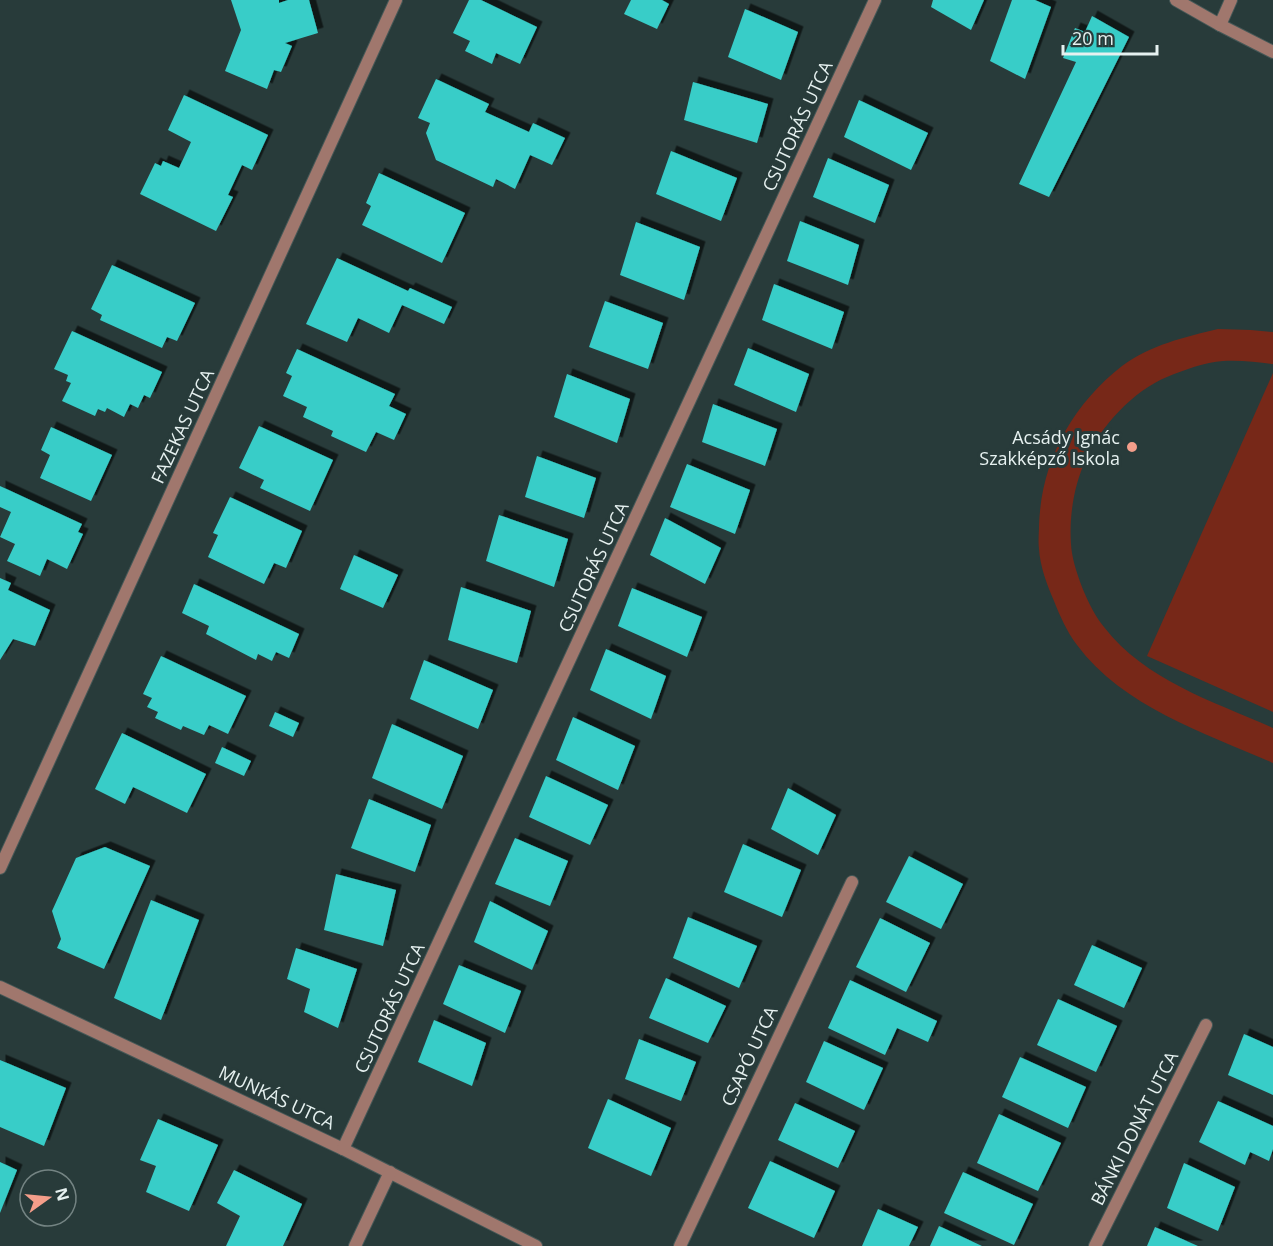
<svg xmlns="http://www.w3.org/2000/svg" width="1273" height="1246" viewBox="0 0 1273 1246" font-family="'Open Sans',sans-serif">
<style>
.green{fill:#772818}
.building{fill:#38cdc8;filter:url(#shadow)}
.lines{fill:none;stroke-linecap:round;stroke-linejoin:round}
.street-casing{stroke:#465857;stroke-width:14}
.street{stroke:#a0776d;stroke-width:12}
.poi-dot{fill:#f49e8a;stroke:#283b3a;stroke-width:2}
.labels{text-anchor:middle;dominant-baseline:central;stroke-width:6;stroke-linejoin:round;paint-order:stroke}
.street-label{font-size:18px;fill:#e6f1f0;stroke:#283b3a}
.poi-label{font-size:18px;fill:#e6f1f0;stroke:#283b3a;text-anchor:end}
</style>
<defs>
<filter id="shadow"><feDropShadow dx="5.5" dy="-5.5" stdDeviation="0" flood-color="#0009"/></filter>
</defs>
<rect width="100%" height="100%" fill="#283b3a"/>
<g class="green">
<path d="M1218,329L1251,330L1273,332V364C1257,362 1240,360 1223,361C1205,362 1184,370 1167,377C1133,391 1101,426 1086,459C1074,485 1069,516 1071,544C1072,567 1089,609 1104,627C1146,681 1213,701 1273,728V763C1205,733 1123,707 1077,645C1067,632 1060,616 1054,601C1047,585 1040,566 1039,549C1038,541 1039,533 1039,526C1041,462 1071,406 1122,366C1150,345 1185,337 1218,329Z"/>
<path d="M1273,373V712L1147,656Z"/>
</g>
<g class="building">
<path d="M231,0H279V3L288,0H309L318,33L285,43L292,46L281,72L274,70L267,89L225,71L241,30Z"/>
<path d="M469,0H481L537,27L520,64L496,53L492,64L465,51L470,41L453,33Z"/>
<path d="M631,0H662L669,4L657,29L624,14Z"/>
<path d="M933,0H984L971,30L931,7Z"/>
<path d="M1012,0H1035L1051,7L1025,79L990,61Z"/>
<path d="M745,9L798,32L781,80L728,57Z"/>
<path d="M1092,16L1129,37L1049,197L1019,184L1076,62L1063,58L1075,28L1085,32Z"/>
<path d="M436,79L489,104L485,112L529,132L533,123L565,138L552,165L530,155L515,189L496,179L493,187L436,160L426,133L430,123L418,118Z"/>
<path d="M693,82L768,104L757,143L684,120Z"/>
<path d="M184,95L268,135L252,170L242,165L228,195L233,197L216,231L140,194L155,163L161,166L163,161L179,168L191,142L168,130Z"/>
<path d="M859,100L928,133L911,170L844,137Z"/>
<path d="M671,151L737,178L721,221L656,194Z"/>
<path d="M828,158L889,185L875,223L813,197Z"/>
<path d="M379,173L465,213L442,263L362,225L371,206L366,203Z"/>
<path d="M800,221L859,245L848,285L787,261Z"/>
<path d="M636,222L700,247L684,300L620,275Z"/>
<path d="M337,258L408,291L410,288L452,307L444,324L402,305L389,333L358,318L347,342L306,324Z"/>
<path d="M112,265L195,303L177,341L167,337L162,348L100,320L102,315L91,309Z"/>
<path d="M774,284L844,312L832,349L762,320Z"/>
<path d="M605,301L663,323L648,369L589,347Z"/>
<path d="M72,331L162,372L150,398L144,395L138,408L130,404L124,417L107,408L105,412L98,409L95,416L62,401L71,383L66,381L68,375L54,369Z"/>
<path d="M748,348L809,374L796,412L734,385Z"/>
<path d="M297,349L395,394L389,406L406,414L394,440L376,432L366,452L331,436L333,431L303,417L307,407L283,396L292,376L286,373Z"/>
<path d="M567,374L630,399L617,443L554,417Z"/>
<path d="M713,404L777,429L765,466L702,442Z"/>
<path d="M259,426L333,460L310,511L260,488L264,480L239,468Z"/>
<path d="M51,427L112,455L91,501L40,478L50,455L41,450Z"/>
<path d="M537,456L596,478L584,518L525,497Z"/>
<path d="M687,464L750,490L735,534L670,507Z"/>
<path d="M0,486L82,524L78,532L83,534L67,569L47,559L40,576L7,561L15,544L0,537L11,512L0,507Z"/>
<path d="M230,497L302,531L286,568L274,563L264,584L208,557L218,535L213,533Z"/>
<path d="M499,515L568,539L554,587L486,561Z"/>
<path d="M665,518L721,548L705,584L650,555Z"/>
<path d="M354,555L398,575L383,608L340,589Z"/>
<path d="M0,578L11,583L8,590L50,610L35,646L13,639L0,660Z"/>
<path d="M194,584L299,634L289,658L276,652L272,661L258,654L256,660L206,634L209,626L182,613Z"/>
<path d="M461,587L531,611L517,663L448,640Z"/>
<path d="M632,588L702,617L687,657L618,626Z"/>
<path d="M606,649L666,676L651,719L590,690Z"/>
<path d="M161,656L246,696L228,734L209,725L204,735L183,726L181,730L155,718L158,712L147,707L152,698L143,694Z"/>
<path d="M424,660L493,690L478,729L410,699Z"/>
<path d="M275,712L299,723L293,737L269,726Z"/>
<path d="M573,717L635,746L618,790L556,760Z"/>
<path d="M392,724L463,756L442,809L372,778Z"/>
<path d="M122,733L206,774L187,813L133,787L125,804L95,789Z"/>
<path d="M222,747L251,761L244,776L215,763Z"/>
<path d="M546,776L608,805L590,845L529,817Z"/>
<path d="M788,788L836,815L818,855L771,829Z"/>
<path d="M369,799L431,825L415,872L351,848Z"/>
<path d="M515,838L568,861L550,906L495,884Z"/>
<path d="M743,844L801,870L782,917L724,892Z"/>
<path d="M105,847L150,866L104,969L57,948L61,939L52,911L76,858Z"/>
<path d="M909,856L963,884L941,929L886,902Z"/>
<path d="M336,874L396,890L383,946L324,930Z"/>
<path d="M151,900L199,920L161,1020L114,998Z"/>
<path d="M490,901L548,931L532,970L474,942Z"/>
<path d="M688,917L757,946L739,988L673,958Z"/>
<path d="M880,918L930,943L906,992L856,967Z"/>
<path d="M1092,945L1142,968L1124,1008L1074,985Z"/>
<path d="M296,948L357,969L338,1028L304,1012L310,989L287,979Z"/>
<path d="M459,965L521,991L505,1033L443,1004Z"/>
<path d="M666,978L726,1006L708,1043L649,1018Z"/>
<path d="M850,980L937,1021L928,1042L897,1028L885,1055L828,1028Z"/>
<path d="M1058,999L1117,1026L1096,1072L1037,1045Z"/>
<path d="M434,1020L486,1043L472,1086L418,1062Z"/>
<path d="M1244,1034L1273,1047V1095L1228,1075Z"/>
<path d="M639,1039L696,1062L681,1101L625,1079Z"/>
<path d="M824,1041L883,1068L864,1110L806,1082Z"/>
<path d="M1020,1057L1086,1087L1068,1128L1002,1097Z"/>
<path d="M0,1060L66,1088L44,1146L0,1127Z"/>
<path d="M608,1099L671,1128L651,1176L588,1148Z"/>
<path d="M1218,1101L1273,1126V1149L1269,1161L1250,1152L1245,1165L1199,1142Z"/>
<path d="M795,1103L855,1131L838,1168L778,1140Z"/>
<path d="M999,1114L1061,1143L1038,1191L977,1163Z"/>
<path d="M158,1119L218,1145L189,1211L146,1192L156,1166L140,1160Z"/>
<path d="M770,1161L835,1191L814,1238L748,1208Z"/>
<path d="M0,1162L17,1170L0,1213Z"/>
<path d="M1184,1163L1235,1187L1218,1231L1167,1208Z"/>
<path d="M234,1170L302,1204L283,1246H226L240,1216L217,1203Z"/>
<path d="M963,1172L1033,1204L1014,1245L944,1213Z"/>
<path d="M878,1209L918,1227L909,1246H862Z"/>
<path d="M939,1226L982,1246H930Z"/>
<path d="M1155,1227L1198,1246H1147Z"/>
</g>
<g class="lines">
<defs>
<g id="street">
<path d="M1176,0L1220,25L1273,52"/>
<path d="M1220,25L1231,0"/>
<path d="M0,868L396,0"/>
<path d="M0,987L343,1149L536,1246"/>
<path d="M343,1149L875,0"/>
<path d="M355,1246L390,1172"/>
<path d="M680,1246L852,882"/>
<path d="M1095,1246L1206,1025"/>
</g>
</defs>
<use href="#street" class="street-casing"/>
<use href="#street" class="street"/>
</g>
<circle class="poi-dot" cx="1132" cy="447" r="6"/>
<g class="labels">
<g class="street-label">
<text transform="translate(797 126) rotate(-65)">CSUTORÁS UTCA</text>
<text transform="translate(182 426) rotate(-65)">FAZEKAS UTCA</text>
<text transform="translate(593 567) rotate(-65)">CSUTORÁS UTCA</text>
<text transform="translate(389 1008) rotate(-65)">CSUTORÁS UTCA</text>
<text transform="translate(749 1056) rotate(-65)">CSAPÓ UTCA</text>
<text transform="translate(277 1097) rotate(25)">MUNKÁS UTCA</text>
<text transform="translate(1134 1128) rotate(-63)">BÁNKI DONÁT UTCA</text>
</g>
<g class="poi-label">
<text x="1120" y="437">Acsády Ignác<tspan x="1120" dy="21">Szakképző Iskola</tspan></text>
</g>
</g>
<g transform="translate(48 1198) rotate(75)"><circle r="28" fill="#283b3a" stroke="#748483" stroke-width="1.5"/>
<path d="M0-4.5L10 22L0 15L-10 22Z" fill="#f49e8a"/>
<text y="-9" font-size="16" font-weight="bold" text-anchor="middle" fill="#e6f1f0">N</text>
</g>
<path d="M1063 45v9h94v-9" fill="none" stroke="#e6f1f0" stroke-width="3"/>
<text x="1072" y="45" font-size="18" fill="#e6f1f0" stroke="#283b3a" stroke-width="4.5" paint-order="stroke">20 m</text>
</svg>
